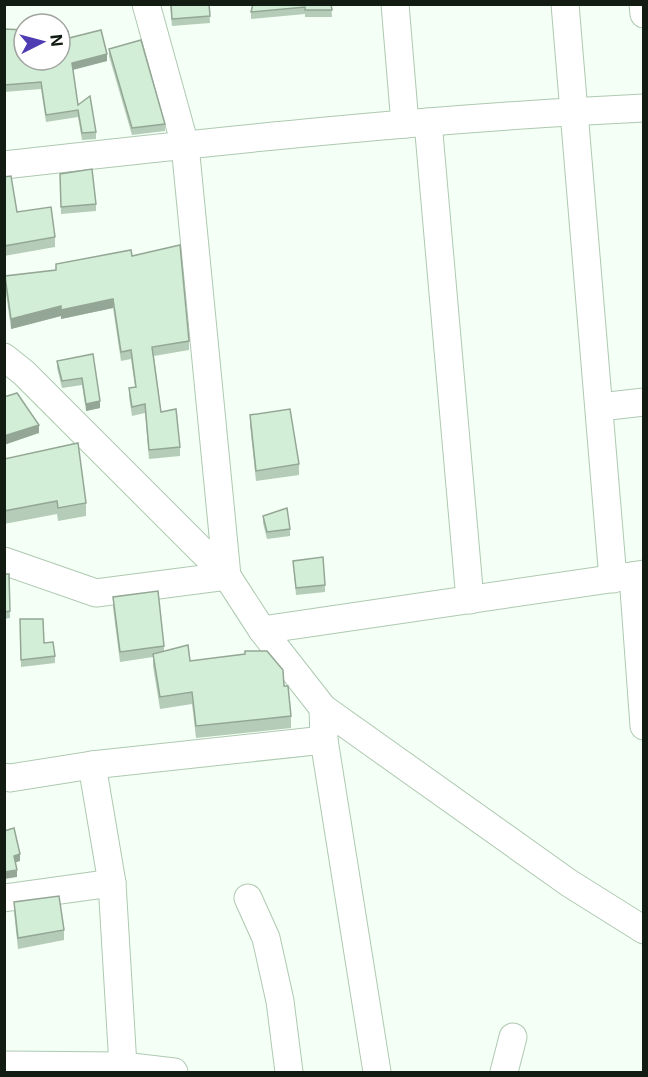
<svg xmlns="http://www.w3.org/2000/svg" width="648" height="1077" viewBox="0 0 648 1077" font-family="Inter,sans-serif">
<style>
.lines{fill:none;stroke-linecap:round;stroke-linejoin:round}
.minor-casing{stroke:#aec9b1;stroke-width:29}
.minor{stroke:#fff;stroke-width:27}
.wall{fill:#b5cdb8}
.shaded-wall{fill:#94a796}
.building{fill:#d3eed6;stroke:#94a796;stroke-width:1.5}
</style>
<rect width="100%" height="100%" fill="#f4fff5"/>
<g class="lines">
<defs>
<g id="minor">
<path d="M395,4L405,124"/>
<path d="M565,4L613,579"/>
<path d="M643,4L644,14"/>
<path d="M428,122L470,600"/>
<path d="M4,165C217,141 430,118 644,108"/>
<path d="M4,357L24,373L227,576L262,630L323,708L324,740L377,1072"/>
<path d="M600,407L644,402"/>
<path d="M4,561L96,593L227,576L185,145L146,4"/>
<path d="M633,576L644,726"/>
<path d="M262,630L644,574"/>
<path d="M323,708L569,883L644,930"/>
<path d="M92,765L112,883L123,1066"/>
<path d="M4,777L10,778L92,765L324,740"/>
<path d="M4,898L112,883"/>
<path d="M248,898L266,938L280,1001L289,1072"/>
<path d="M4,1065L123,1066L174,1072"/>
<path d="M504,1072L513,1037"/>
</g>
</defs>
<use href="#minor" class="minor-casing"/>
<use href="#minor" class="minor"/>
</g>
<g class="wall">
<path d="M170,4H209L210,23L172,26Z"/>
<path d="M331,4L332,17H305V14L251,19V12Z"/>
<path d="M4,29L69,38L107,61L73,70L78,105L96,132V139L82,140L78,117L46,122L41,89L4,92Z"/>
<path d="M109,49L165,124V131L132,135L109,56Z"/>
<path d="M60,174L96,204V211L61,214Z"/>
<path d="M4,177L17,212L55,237V247L4,256Z"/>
<path d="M132,256L189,341V350L154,356L161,412L180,447V456L149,459L145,413L132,416L129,397V388L135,387L131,359L121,361L113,308L61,319V316L11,329L5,286V276L56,270V264Z"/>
<path d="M93,354L100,408L86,411L82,385L62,388L57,368V361Z"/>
<path d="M250,415L299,464V475L256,481L250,425Z"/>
<path d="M4,459L86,503V516L58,521L57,514L4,524Z"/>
<path d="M263,516L290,529V536L267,539L263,523Z"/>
<path d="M293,561L325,585V592L296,595Z"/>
<path d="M4,574H9L10,618L4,619Z"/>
<path d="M113,597L164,646V651L190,661L284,686L291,716V728L196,738L192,704L160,709L153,666V657L120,662L113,608Z"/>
<path d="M20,619L44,643L55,656V663L21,667Z"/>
<path d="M14,902L64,930V940L18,949L14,912Z"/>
</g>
<g class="shaded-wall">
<path d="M107,54V61L72,70V63Z"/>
<path d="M113,299V308L61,319V310Z"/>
<path d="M61,306V316L11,329V319Z"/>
<path d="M100,401V408L86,411V404Z"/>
<path d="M39,425V433L4,445V436Z"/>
<path d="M20,854V861L14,863V856Z"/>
<path d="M17,870V877L4,879V872Z"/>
</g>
<g class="building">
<path d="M171,4H209L210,16L172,19Z"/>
<path d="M253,4H331L332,10H305V7L251,12Z"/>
<path d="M4,29L24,30V60H60V31H68L69,38L101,30L107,54L72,63L78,105L90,96L96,132L82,133L78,110L46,115L41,82L4,85Z"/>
<path d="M141,40L165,124L132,128L109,49Z"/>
<path d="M92,169L96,204L61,207L60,174Z"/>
<path d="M11,176L17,212L51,207L55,237L4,246V177Z"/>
<path d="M180,245L189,341L152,347L161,412L176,409L180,447L149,450L145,404L132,407L129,388L136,387L131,350L121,352L113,299L61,310V306L11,319L5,276L56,270V264L131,250L132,256Z"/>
<path d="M93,354L100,401L86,404L82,378L62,381L57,361Z"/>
<path d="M17,393L39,425L4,436V397Z"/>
<path d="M290,409L299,464L256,471L250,415Z"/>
<path d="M78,443L86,503L58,508L57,501L4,511V459Z"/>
<path d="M287,508L290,529L267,532L263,516Z"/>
<path d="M323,557L325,585L296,588L293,561Z"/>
<path d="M4,574H9L10,611L4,612Z"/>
<path d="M158,591L164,646L120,652L113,597Z"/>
<path d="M20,619H43L44,643L53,642L55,656L21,660Z"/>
<path d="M188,645L190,661L245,654V651H267L283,670L284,686H288L291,716L196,726L192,692L160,697L153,654Z"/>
<path d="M14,828L20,854L14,856L17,870L4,872V831Z"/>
<path d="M59,896L64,930L18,938L14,902Z"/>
</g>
<rect width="648" height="1077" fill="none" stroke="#121c13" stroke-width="12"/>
<g transform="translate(42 42) rotate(84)"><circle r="28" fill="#ffffff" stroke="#a0a4a1" stroke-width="1.5"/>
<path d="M0-4.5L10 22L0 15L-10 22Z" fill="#4e3cb3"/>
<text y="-9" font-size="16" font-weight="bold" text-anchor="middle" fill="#121c13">N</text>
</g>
</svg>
